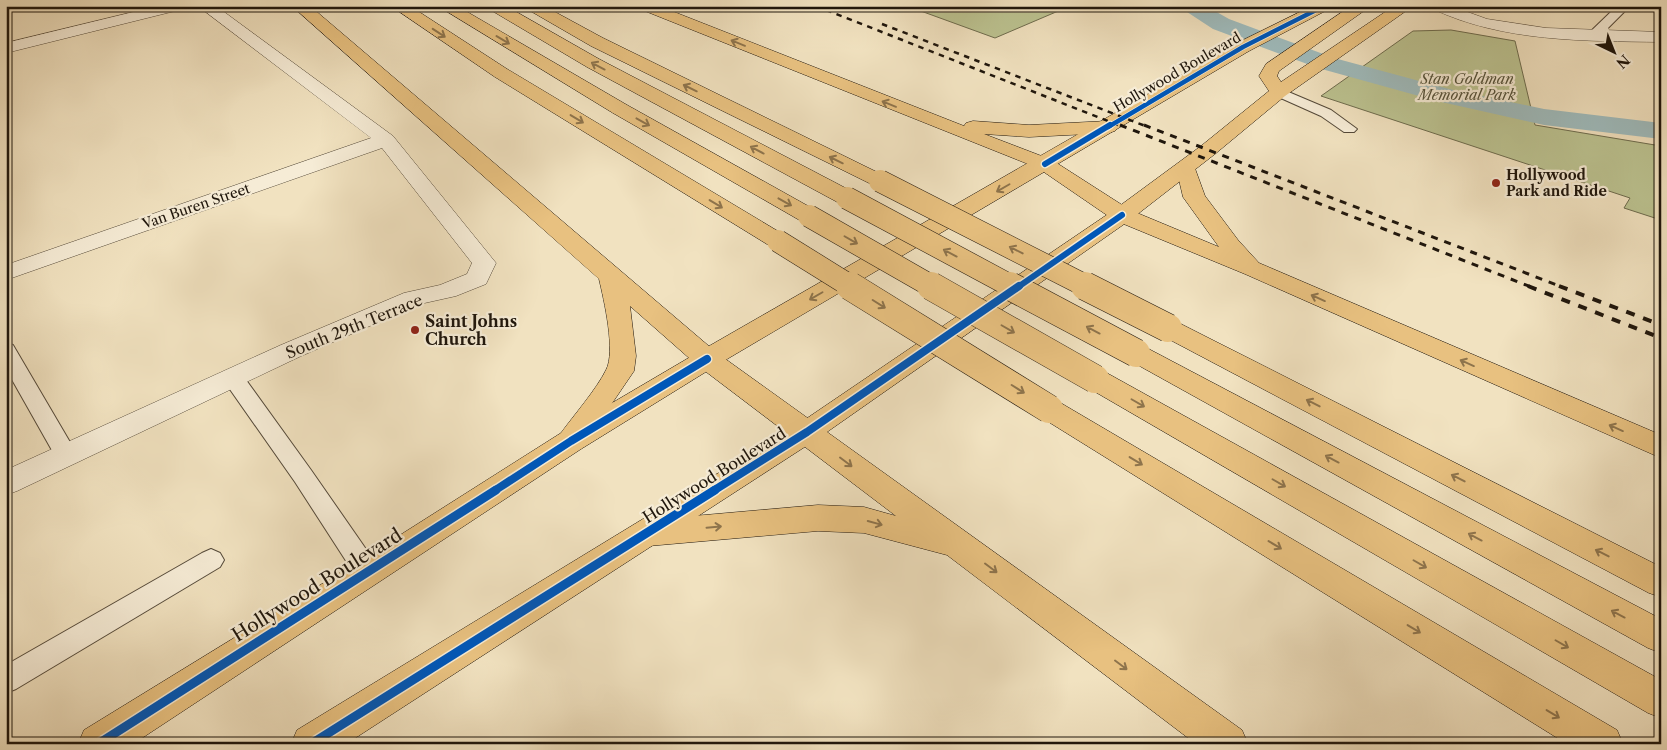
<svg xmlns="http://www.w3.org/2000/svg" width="1667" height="750" viewBox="0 0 1667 750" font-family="'Libre Caslon Text',serif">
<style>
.green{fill:#bcc391;stroke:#6e6c4e}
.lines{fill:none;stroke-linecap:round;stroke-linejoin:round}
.canal{fill:#9fbbbc;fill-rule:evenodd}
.service-casing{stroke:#544939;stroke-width:2}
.minor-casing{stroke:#544939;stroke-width:1}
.primary-casing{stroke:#1f160c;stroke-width:1}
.trunk-casing{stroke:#1f160c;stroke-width:1}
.motorway-casing{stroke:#1f160c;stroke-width:1}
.service{fill:#f6ecd6;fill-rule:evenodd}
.minor{fill:#f6ecd6;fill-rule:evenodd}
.primary{fill:#e8c180;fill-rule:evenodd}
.trunk{fill:#e8c180;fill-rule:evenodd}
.motorway{fill:#e8c180;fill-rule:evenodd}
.rail-far2{stroke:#1f160c;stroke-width:2.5;stroke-dasharray:5.5 5.5;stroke-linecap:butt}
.rail-far1{stroke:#1f160c;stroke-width:3;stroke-dasharray:7 7;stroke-linecap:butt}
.rail{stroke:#1f160c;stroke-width:4;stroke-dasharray:9 9;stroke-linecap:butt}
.motorway-bridge-far1-casing{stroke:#1f160c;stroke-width:23;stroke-linecap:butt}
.motorway-bridge-casing{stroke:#1f160c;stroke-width:29;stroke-linecap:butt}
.motorway-bridge-far1{stroke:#e8c180;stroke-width:22}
.motorway-bridge{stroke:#e8c180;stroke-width:28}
.cycleway-far3-casing{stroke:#f6ecd6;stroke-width:6}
.cycleway-far2-casing{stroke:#f6ecd6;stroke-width:9}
.cycleway-far1-casing{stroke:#f6ecd6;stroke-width:11}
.cycleway-casing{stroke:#f6ecd6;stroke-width:12}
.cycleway-far3{stroke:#0057b8;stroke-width:4.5}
.cycleway-far2{stroke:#0057b8;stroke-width:6}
.cycleway-far1{stroke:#0057b8;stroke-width:8}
.cycleway{stroke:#0057b8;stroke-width:9}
.oneway{stroke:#8e744c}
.poi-dot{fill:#8f2418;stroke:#f6ecd6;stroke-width:2}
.labels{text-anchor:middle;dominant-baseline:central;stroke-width:4.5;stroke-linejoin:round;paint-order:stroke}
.far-street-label{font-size:14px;fill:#1f160c;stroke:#f6ecd6}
.far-park-label{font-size:14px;font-style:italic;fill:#56533b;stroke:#f6ecd6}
.far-poi-label{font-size:14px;font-weight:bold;fill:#1f160c;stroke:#f6ecd6;text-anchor:start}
.poi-label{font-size:16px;font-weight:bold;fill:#1f160c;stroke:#f6ecd6;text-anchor:start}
.street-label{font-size:16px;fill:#1f160c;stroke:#f6ecd6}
.near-street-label{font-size:19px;fill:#1f160c;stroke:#f6ecd6}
</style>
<rect width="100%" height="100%" fill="#f1e2c0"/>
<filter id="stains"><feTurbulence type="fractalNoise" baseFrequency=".004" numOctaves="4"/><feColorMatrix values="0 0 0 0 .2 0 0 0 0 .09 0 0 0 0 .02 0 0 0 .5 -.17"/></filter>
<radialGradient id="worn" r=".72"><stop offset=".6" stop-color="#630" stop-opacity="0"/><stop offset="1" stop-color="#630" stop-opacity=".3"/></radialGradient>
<g class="green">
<path d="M907,6H1070L995,38Z"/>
<path d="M1451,30L1515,41L1535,125L1661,146V220L1624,208L1630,198L1321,96L1413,31Z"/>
</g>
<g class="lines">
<path class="canal" d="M1181,6H1206L1229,19L1334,58L1449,89L1544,109L1661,123V139L1544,125L1437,101L1318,68L1213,29L1184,10Z"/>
<defs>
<g id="service">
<path d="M1617,6H1630L1597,39H1589L1587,36L1589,33Z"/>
<path d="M1279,88L1331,110L1357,129L1354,132H1344L1321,116L1274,95L1272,92Z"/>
<path d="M6,343L13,345L74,449L78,455L74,461L66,464L58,461L6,369Z"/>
<path d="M233,371L241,373L311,470L377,565L381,573L377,581L368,584L359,581L295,482L222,378L225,373Z"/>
<path d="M211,549L220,553L224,560L220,567L16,689L6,693V665L202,553Z"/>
</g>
<g id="minor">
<path d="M158,6H186L183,9L6,53V43Z"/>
<path d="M198,6H216L393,136L496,263L486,284L456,296L420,304L299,357L17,491L6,495V470L281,345L404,293L440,285L467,274L472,263L382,148L6,280V265L371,138Z"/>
<path d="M1430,6H1451L1487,19L1546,28L1661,32V42C1584,41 1503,42 1433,9Z"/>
</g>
<g id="primary">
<path d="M707,350L717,353L720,359L717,365L581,449L133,744H78L84,730L356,563L561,433L697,353Z"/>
<path d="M807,422L817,425L822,432L817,439L346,744H291L297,730L797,425Z"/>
</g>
<g id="trunk">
<path d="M1312,6H1332L1329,9L1249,51L717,365L707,368L697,365L694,359L697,353L1237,43Z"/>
<path d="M1351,6H1367L1368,8L1279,71L1277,76L1281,82L1394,6H1413L1285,96L1215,154L1130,220L817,439L807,442L797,439L792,432L797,425L1114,210L1201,146L1269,91L1259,76L1266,64Z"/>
</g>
<g id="motorway">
<path d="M292,6H310L717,353L1242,730L1248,744H1196L947,555L864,533L818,531L648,546L636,542L632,533L636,524L648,520L818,505L864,507L896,516L697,365L630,306L636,356L634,371L581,449L571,452L561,449L556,441L561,433C574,415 596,390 606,370C616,352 604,300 599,279Z"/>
<path d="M391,6H410L507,69L786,236L790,241L786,246L778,248L770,246L495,77Z"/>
<path d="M438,6H457L627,105L817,211L820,216L817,221L809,223L801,221L613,113Z"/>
<path d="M486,6H506L599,59L855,193L858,198L855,203L847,205L839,203L587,67L489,9Z"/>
<path d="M524,6H544L603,38L887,177L891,181L887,185L880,187L873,185L591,46L527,9Z"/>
<path d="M637,6H659L964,126L966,123L973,121L1029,125L1108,121L1115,123L1118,127L1115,131L1108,133L1029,137L984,134L1052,160L1130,210L1219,247L1183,197L1176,167L1179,163L1186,161L1193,163L1205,196L1238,240L1259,263L1661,435V458L1245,274L1114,220L1038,168L640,9Z"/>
<path d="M1168,320L1177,322L1661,567V597L1649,593L1159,334L1155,328L1159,322Z"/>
<path d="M1136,344L1145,347L1661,619V653L1648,648L1127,359L1123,353L1127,347Z"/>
<path d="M1095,370L1105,372L1661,680V718L1648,713L1085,386L1081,379L1085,372Z"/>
<path d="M1049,399L1059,402L1617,730L1623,744H1567L1039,416L1035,409L1039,402Z"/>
</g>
</defs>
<use href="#service" class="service-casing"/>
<use href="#minor" class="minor-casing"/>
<use href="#primary" class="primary-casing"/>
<use href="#trunk" class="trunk-casing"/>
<use href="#motorway" class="motorway-casing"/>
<use href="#service" class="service"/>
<use href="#minor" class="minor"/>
<use href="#primary" class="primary"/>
<use href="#trunk" class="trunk"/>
<use href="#motorway" class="motorway"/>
<g class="rail-far2">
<path d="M816,6L1123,127"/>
<path d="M882,24L1148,127"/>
</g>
<g class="rail-far1">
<path d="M1120,125L1531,287"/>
<path d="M1144,125L1562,287"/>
</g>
<g class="rail">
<path d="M1528,286L1661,338"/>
<path d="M1559,286L1661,325"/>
</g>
<defs>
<g id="motorway-bridge-far1">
<path d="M880,181L1088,287"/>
<path d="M847,198L1013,287"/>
<path d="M809,216L933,287"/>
<path d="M778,241L852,287"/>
</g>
<g id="motorway-bridge">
<path d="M850,286L1049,409"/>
<path d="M931,286L1095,379"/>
<path d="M1010,286L1136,353"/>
<path d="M1085,286L1168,328"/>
</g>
</defs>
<use href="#motorway-bridge-far1" class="motorway-bridge-far1-casing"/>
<use href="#motorway-bridge" class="motorway-bridge-casing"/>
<use href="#motorway-bridge-far1" class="motorway-bridge-far1"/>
<use href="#motorway-bridge" class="motorway-bridge"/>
<defs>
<path id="cycleway-far3" d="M1108,127L1243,47L1324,6"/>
<g id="cycleway-far2">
<path d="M1045,164L1110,125"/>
<path d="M1018,287L1122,215"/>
</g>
<g id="cycleway-far1">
<path d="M494,491L571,441L707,359"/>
<path d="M713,491L807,432L1019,286"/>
</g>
<g id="cycleway">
<path d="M98,744L496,490"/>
<path d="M311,744L715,490"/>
</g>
</defs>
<use href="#cycleway-far3" class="cycleway-far3-casing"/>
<use href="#cycleway-far2" class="cycleway-far2-casing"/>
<use href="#cycleway-far1" class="cycleway-far1-casing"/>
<use href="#cycleway" class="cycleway-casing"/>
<use href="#cycleway-far3" class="cycleway-far3"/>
<use href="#cycleway-far2" class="cycleway-far2"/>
<use href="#cycleway-far1" class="cycleway-far1"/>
<use href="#cycleway" class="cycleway"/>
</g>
<defs><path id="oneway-shaft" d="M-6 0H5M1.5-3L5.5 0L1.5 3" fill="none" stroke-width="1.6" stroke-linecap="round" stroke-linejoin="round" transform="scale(1.25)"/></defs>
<g class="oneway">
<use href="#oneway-shaft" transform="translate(439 33) rotate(33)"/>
<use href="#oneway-shaft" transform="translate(503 40) rotate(31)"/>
<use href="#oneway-shaft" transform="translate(738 43) rotate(-158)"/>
<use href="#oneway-shaft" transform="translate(598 66) rotate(-152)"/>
<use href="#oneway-shaft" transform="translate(690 88) rotate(-154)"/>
<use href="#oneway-shaft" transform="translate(889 104) rotate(-158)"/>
<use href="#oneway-shaft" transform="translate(577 119) rotate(31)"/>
<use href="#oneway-shaft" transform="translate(643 122) rotate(29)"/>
<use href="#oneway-shaft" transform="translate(757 150) rotate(-152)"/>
<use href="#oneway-shaft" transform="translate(836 160) rotate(-154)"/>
<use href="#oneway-shaft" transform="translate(1003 188) rotate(150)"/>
<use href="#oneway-shaft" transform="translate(785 202) rotate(29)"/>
<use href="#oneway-shaft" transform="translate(716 204) rotate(31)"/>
<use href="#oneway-shaft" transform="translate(851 240) rotate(30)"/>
<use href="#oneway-shaft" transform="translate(1016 250) rotate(-153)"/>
<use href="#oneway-shaft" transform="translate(950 253) rotate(-152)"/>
<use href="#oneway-shaft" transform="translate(816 296) rotate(150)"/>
<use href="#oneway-shaft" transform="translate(1318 298) rotate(-156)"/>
<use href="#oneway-shaft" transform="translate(879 304) rotate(32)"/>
<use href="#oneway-shaft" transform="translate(1008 329) rotate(30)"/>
<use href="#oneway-shaft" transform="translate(1093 330) rotate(-152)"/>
<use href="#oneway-shaft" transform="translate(1467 363) rotate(-156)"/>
<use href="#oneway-shaft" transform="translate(1018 389) rotate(32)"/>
<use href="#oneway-shaft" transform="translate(1138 403) rotate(30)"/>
<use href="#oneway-shaft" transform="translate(1313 403) rotate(-153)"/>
<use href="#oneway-shaft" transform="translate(1616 428) rotate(-156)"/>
<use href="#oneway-shaft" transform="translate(1332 459) rotate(-152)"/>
<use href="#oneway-shaft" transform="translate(1136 461) rotate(31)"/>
<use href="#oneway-shaft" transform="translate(846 462) rotate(37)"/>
<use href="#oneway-shaft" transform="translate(1458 478) rotate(-153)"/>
<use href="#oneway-shaft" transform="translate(1279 483) rotate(30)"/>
<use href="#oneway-shaft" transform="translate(875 523) rotate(15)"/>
<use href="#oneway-shaft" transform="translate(714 527) rotate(-5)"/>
<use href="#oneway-shaft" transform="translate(1475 537) rotate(-152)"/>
<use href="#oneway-shaft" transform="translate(1275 545) rotate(31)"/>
<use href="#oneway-shaft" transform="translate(1602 553) rotate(-153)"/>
<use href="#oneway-shaft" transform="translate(1420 564) rotate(30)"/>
<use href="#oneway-shaft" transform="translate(991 568) rotate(37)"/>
<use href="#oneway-shaft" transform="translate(1618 614) rotate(-152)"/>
<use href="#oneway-shaft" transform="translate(1414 629) rotate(31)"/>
<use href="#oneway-shaft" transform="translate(1562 644) rotate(30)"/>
<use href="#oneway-shaft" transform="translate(1121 665) rotate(37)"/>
<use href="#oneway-shaft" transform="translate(1553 714) rotate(31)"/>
</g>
<g class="poi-dot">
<circle cx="1496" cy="183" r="5"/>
<circle cx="415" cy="330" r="5"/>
</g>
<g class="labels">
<g class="far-street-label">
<text transform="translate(1177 72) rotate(-30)">Hollywood Boulevard</text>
<text transform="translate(196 206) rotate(-19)">Van Buren Street</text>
</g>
<g class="far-park-label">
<text x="1467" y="79">Stan Goldman<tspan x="1467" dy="16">Memorial Park</tspan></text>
</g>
<g class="far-poi-label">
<text x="1506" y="175">Hollywood<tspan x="1506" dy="16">Park and Ride</tspan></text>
</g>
<g class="poi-label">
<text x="425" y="321">Saint Johns<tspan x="425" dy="18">Church</tspan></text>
</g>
<g class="street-label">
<text transform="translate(354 326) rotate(-22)">South 29th Terrace</text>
<text transform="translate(714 475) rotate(-32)">Hollywood Boulevard</text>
</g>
<g class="near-street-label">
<text transform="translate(317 585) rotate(-32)">Hollywood Boulevard</text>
</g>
</g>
<rect width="1667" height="750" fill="none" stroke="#f1e2c0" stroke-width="25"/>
<rect x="8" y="8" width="1652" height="735" fill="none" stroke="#1f160c" stroke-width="2.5"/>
<rect x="12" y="12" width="1642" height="725" fill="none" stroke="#1f160c"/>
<g transform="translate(1614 52) rotate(137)" stroke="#f6ecd6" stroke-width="4" paint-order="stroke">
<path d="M0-4L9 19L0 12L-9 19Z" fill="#1f160c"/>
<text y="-8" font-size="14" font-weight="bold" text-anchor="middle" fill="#1f160c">N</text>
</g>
<rect width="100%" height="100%" filter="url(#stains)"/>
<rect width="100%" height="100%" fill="url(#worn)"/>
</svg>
